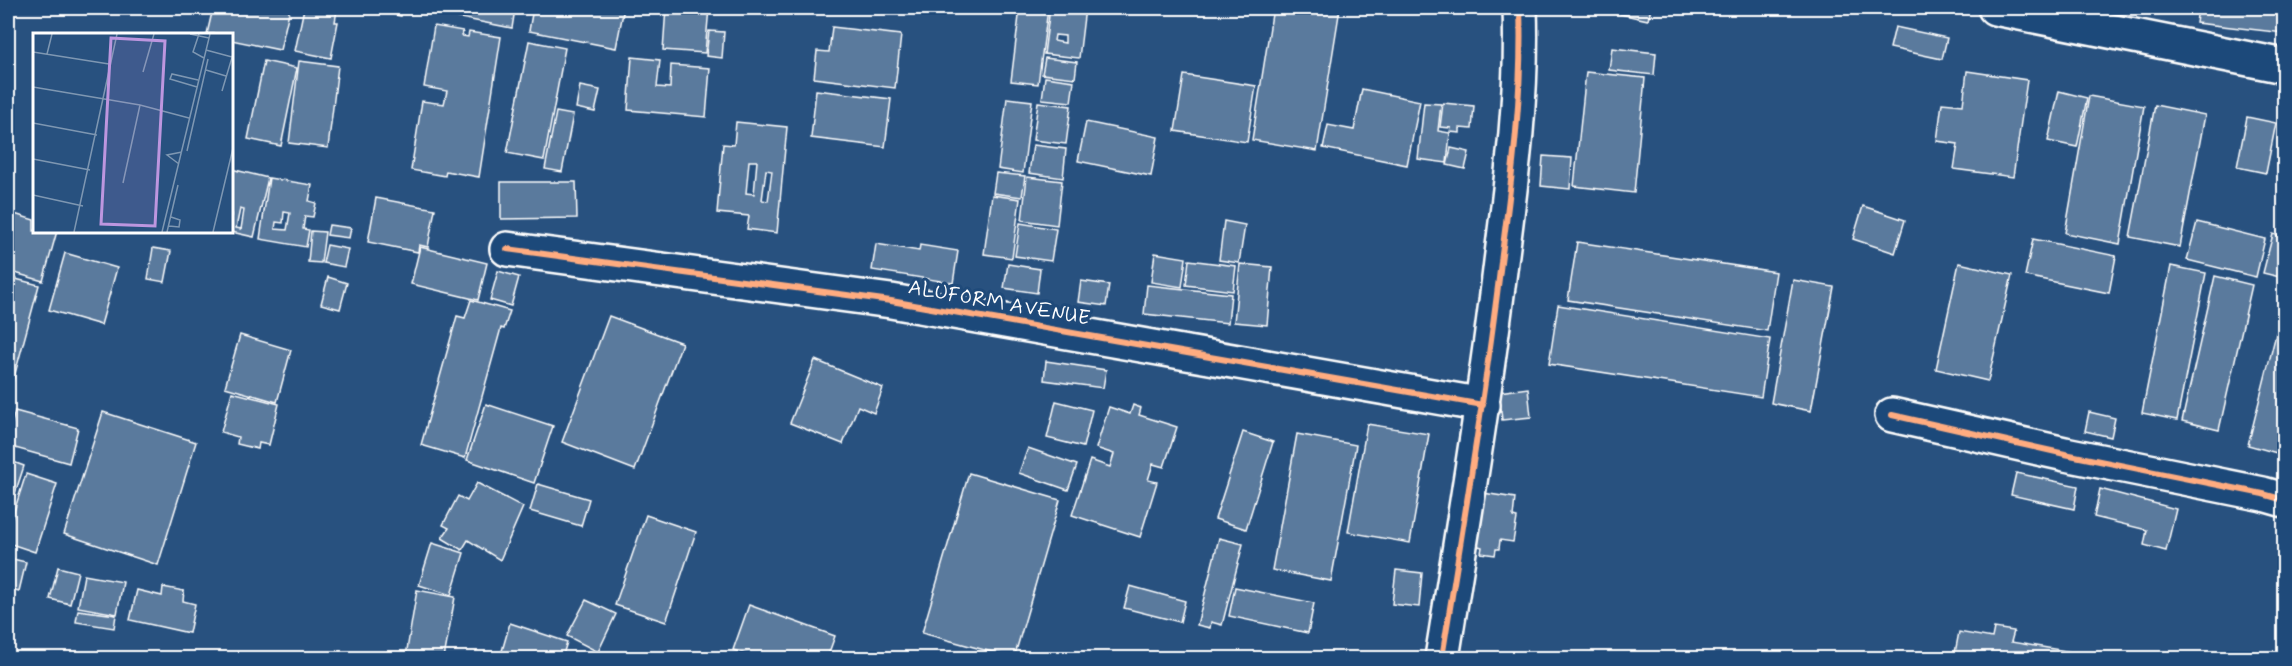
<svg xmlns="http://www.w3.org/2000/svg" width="2292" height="666" viewBox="0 0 2292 666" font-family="Mynerve,sans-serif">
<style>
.building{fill:#5a7a9d;stroke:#fff;stroke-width:1.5;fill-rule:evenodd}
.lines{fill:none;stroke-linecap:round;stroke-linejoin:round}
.street-casing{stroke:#fff;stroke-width:38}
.street{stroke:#1f4a7a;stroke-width:33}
.cycleway-casing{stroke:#1f4a7a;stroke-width:10}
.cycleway{stroke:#ffac80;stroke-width:6}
.labels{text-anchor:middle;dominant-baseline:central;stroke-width:6;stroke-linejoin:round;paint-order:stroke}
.street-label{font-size:21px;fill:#fff;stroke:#1f4a7a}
.inset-road{fill:none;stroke:#7e97b2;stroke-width:1.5}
.view{fill:#bd96df;fill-opacity:0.15;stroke:#bd96df;stroke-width:3}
.inset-edge{fill:none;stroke:#fff;stroke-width:3}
</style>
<rect width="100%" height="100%" fill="#28517f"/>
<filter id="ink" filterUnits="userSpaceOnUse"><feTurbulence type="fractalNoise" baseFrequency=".0167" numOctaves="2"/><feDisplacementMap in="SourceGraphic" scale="12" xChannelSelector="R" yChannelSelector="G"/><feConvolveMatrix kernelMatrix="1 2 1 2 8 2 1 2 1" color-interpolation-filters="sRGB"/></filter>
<g filter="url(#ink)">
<g class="building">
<path d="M213,8H290L280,50L231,40V34H207Z"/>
<path d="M304,8L337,10L335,22H338L331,58L295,51Z"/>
<path d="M365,8H403L401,16Z"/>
<path d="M452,8H524L523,11L515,9L512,28L450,16Z"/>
<path d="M533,8H624L616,48L529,31Z"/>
<path d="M666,8H709L705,53L663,50Z"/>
<path d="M871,8H908L907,14Z"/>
<path d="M1020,8L1048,9L1038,84L1011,81Z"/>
<path d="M1050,8H1085L1079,58L1044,54ZM1055,35L1065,36V43L1054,41Z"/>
<path d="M1273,8H1340L1317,151L1252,140Z"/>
<path d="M1452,8H1482V12Z"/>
<path d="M1621,8H1651L1648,20L1620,14Z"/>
<path d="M2198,8H2284V33L2196,23Z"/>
<path d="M434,26L463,31L462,36L468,37L469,32L501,37L479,177L446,171L445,176L411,170L422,101L444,104L447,91L424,87Z"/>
<path d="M832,27L901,35L895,88L814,78L817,51L829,52Z"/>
<path d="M1895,27L1947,38L1942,59L1890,48Z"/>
<path d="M709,31L724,32L722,58L706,56Z"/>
<path d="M529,41L565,48L544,160L507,153Z"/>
<path d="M1612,48L1656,53L1654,75L1609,70Z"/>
<path d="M632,57L660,60L657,87L670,88L671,65L710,68L706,117L628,110Z"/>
<path d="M1045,58L1077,62L1075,78L1042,74Z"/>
<path d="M264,61L297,68L281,146L248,139Z"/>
<path d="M299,61L338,66L328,148L289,143Z"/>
<path d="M1967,71L2027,80L2013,177L1954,169L1958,144L1937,141L1942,103L1963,105Z"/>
<path d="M1586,72L1645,78L1634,193L1574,186Z"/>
<path d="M1184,75L1256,86L1247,142L1175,131Z"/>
<path d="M1045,77L1074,81L1071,102L1042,99Z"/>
<path d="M580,86L600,90L595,112L576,108Z"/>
<path d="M1362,89L1420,101L1407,165L1323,148L1328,125L1354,130Z"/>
<path d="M816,90L891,99L885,147L811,138Z"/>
<path d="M2059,91L2087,98L2077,147L2048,141Z"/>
<path d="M2089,96L2144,106L2120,244L2065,233Z"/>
<path d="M1007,98L1032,101L1023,173L998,169Z"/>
<path d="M1038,102L1071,106L1066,144L1033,140Z"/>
<path d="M1424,103L1441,104L1438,131L1450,133L1447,163L1418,159Z"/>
<path d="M1443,103L1474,106L1472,129L1460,128V133L1450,132L1451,128L1440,127Z"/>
<path d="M2155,105L2205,115L2180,247L2130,237Z"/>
<path d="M556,112L573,115L562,172L545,169Z"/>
<path d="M2247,117L2276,123L2266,173L2237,167Z"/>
<path d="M736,122L787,127L777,233L747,229L749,216L717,213L723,144L734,145ZM749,161H757L754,194L746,193ZM766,170L772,171L768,201L762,200Z"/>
<path d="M1086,122L1158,137L1151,176L1078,161Z"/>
<path d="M1033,145L1066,149L1063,178L1029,173Z"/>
<path d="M1451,148L1469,152L1465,169L1447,165Z"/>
<path d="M1543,156L1572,158L1570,189L1541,186Z"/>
<path d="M231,169L268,178L254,237L227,231H231ZM240,209L244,210L241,229L236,228Z"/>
<path d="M996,173L1025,176L1022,197L993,193Z"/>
<path d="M1027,177L1062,181L1057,225L1022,220Z"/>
<path d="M269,178L312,185L309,201L316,203L313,217L305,216L303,229L309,230L306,247L260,239ZM284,212L290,213L287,230L275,229L276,222L283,223Z"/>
<path d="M501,182H576L577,218L501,219Z"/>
<path d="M992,195L1020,199L1012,258L984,254Z"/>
<path d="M376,198L435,209L428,247L419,245L418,252L368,242Z"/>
<path d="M1863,206L1905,220L1895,253L1853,239Z"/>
<path d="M8,212L34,220V231H57L43,281L8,271Z"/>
<path d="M1224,221L1245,225L1239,263L1219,260Z"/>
<path d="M2197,222L2265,239L2256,277L2187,260Z"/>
<path d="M1020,223L1056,229L1051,261L1015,256Z"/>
<path d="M329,225L351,228L349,238L327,235Z"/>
<path d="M311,231L325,232L321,263L308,262Z"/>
<path d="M2273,234L2284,237V278L2263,273Z"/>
<path d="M2033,239L2116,256L2109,293L2025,276Z"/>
<path d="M1577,242L1776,272L1767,331L1568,300Z"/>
<path d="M876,244L919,251L920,245L958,251L953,283L872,270Z"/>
<path d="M327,245L348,249L344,267L323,263Z"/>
<path d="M420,247L487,263L478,300L411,284Z"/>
<path d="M153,248L171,251L165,282L148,279Z"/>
<path d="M65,253L117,268L101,325L49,310Z"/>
<path d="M1155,253L1186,258L1182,287L1151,282Z"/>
<path d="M1189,260L1236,266L1233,291L1186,285Z"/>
<path d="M1959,263L2012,275L1988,381L1936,369Z"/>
<path d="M1008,264L1040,269L1037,293L1004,288Z"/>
<path d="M1240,264L1272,267L1267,325L1234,322Z"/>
<path d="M2171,266L2206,273L2177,420L2142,413Z"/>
<path d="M498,271L519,277L511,306L490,300Z"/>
<path d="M2215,276L2252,285L2219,430L2182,421Z"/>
<path d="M8,277L39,285L13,381L8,379Z"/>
<path d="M328,277L347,283L340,309L321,304Z"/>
<path d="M1793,280L1834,287L1811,411L1771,403Z"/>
<path d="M1081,281L1109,285L1106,306L1078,302Z"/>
<path d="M1147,285L1231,294L1228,323L1144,314Z"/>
<path d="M471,300L510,311L504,329L501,328L465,458L421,445L457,316L465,318Z"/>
<path d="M1558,305L1770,339L1761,397L1549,364Z"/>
<path d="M609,316L682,343L635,470L562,442Z"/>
<path d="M2278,326L2284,327V455L2248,445Z"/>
<path d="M240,335L291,350L277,402L225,387Z"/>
<path d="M815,360L883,388L874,413L858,406L843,444L790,423Z"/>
<path d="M1046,361L1106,370L1103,388L1044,380Z"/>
<path d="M1528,388L1531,417L1502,420L1499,392Z"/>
<path d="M232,392L279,404L269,445L259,443L258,449L237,444L238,437L221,432Z"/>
<path d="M1056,401L1092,410L1083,447L1047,438Z"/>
<path d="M486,404L553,426L534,483L467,460Z"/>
<path d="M1133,405L1141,408L1139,415L1177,427L1164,467L1153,464L1148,480L1157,482L1140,537L1072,515L1090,460L1110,467L1114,454L1096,448L1109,407L1130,414Z"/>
<path d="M15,411L78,428L69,463L8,446V437Z"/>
<path d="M103,412L196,442L158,565L64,534Z"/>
<path d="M2089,412L2115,418L2111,437L2085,431Z"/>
<path d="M1367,424L1429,434L1410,543L1348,532Z"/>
<path d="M1243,432L1273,442L1246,529L1215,519Z"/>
<path d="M1297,434L1356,445L1331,581L1272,570Z"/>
<path d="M1028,448L1077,465L1068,490L1019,473Z"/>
<path d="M8,460L24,466L8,515Z"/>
<path d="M969,473L1060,500L1014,658L922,633Z"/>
<path d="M2016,473L2078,486L2074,509L2011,495Z"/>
<path d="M26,474L57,484L35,552L8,543V530Z"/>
<path d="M477,483L523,507L500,560L468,540L462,550L442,538L449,528L443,525L458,496L467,501Z"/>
<path d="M538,484L589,499L581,526L530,511Z"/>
<path d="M2100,489L2176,509L2166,551L2144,545L2147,530L2094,517Z"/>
<path d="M1483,493L1515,498L1513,517L1517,518L1513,542L1500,540L1499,549H1496L1495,555L1481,553L1482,547L1475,545Z"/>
<path d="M646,515L696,532L666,622L615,605Z"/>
<path d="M1219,538L1243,544L1222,625L1211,622L1210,628L1197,625Z"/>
<path d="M432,543L464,553L451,595L419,585Z"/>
<path d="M8,558L26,562L19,591L8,588Z"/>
<path d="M58,567L78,572L70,604L50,599Z"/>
<path d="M1396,570L1422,573L1419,607L1392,604Z"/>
<path d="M84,575L123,582L117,614L78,607Z"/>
<path d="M1130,586L1185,601L1180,622L1124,608Z"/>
<path d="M163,587L184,591L183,601L195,604L189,633L130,620L137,590L162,596Z"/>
<path d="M1235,587L1314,603L1308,633L1229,616Z"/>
<path d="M417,590L455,597L444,658H421L406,656Z"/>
<path d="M586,600L616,614L598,652L567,636Z"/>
<path d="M749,605L835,636L827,658H758L733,650Z"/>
<path d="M78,610L116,615L114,628L76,622Z"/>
<path d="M510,623L567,642L562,658H500Z"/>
<path d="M1994,628L2014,631L2011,642L2108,658H1954L1959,632L1992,638Z"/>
<path d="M1154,653L1175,658H1152Z"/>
</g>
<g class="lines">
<defs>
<g id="street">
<path d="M1995,8L2284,66"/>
<path d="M507,249L891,301L1483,405"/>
<path d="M1892,415L2065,454L2263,494L2284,500"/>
<path d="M1442,658C1463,526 1485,395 1501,262C1512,177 1523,93 1520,8"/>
</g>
</defs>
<use href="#street" class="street-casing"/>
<use href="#street" class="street"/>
<defs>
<g id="cycleway">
<path d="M507,249L891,301L1483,405"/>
<path d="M1892,415L2065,454L2263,494L2284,500"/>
<path d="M1442,658C1463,526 1485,395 1501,262C1512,177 1523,93 1520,8"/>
</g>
</defs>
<use href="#cycleway" class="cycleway-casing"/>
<use href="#cycleway" class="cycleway"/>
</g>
</g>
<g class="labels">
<g class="street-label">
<text transform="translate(999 303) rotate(10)">ALUFORM AVENUE</text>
</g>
</g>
<g transform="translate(33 33)">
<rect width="200" height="200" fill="#28517f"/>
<path class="inset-road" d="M157,1L176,5M166,1L160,19L171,25M173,17L199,24M0,19L76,31M14,21L19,1M173,37L193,43M110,39L121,1M0,54L107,72L156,85M164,54L137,46L139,41L165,47M189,58L200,21M0,90L64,102M154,118L175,26M0,126L57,137M146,131L134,122L149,119M90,150L107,72M0,162L50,173M136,193L146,194L147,187L138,184M41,199L84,1M129,199L177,1M134,199L145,152M180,199L200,115"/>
<path class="view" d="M78,5L132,8L122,193L68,191Z"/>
<rect width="200" height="200" class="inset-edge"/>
</g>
<rect width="2292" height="666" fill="none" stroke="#1f4a7a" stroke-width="30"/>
<rect x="15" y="15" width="2262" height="636" fill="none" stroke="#fff" stroke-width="2" filter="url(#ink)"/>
</svg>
